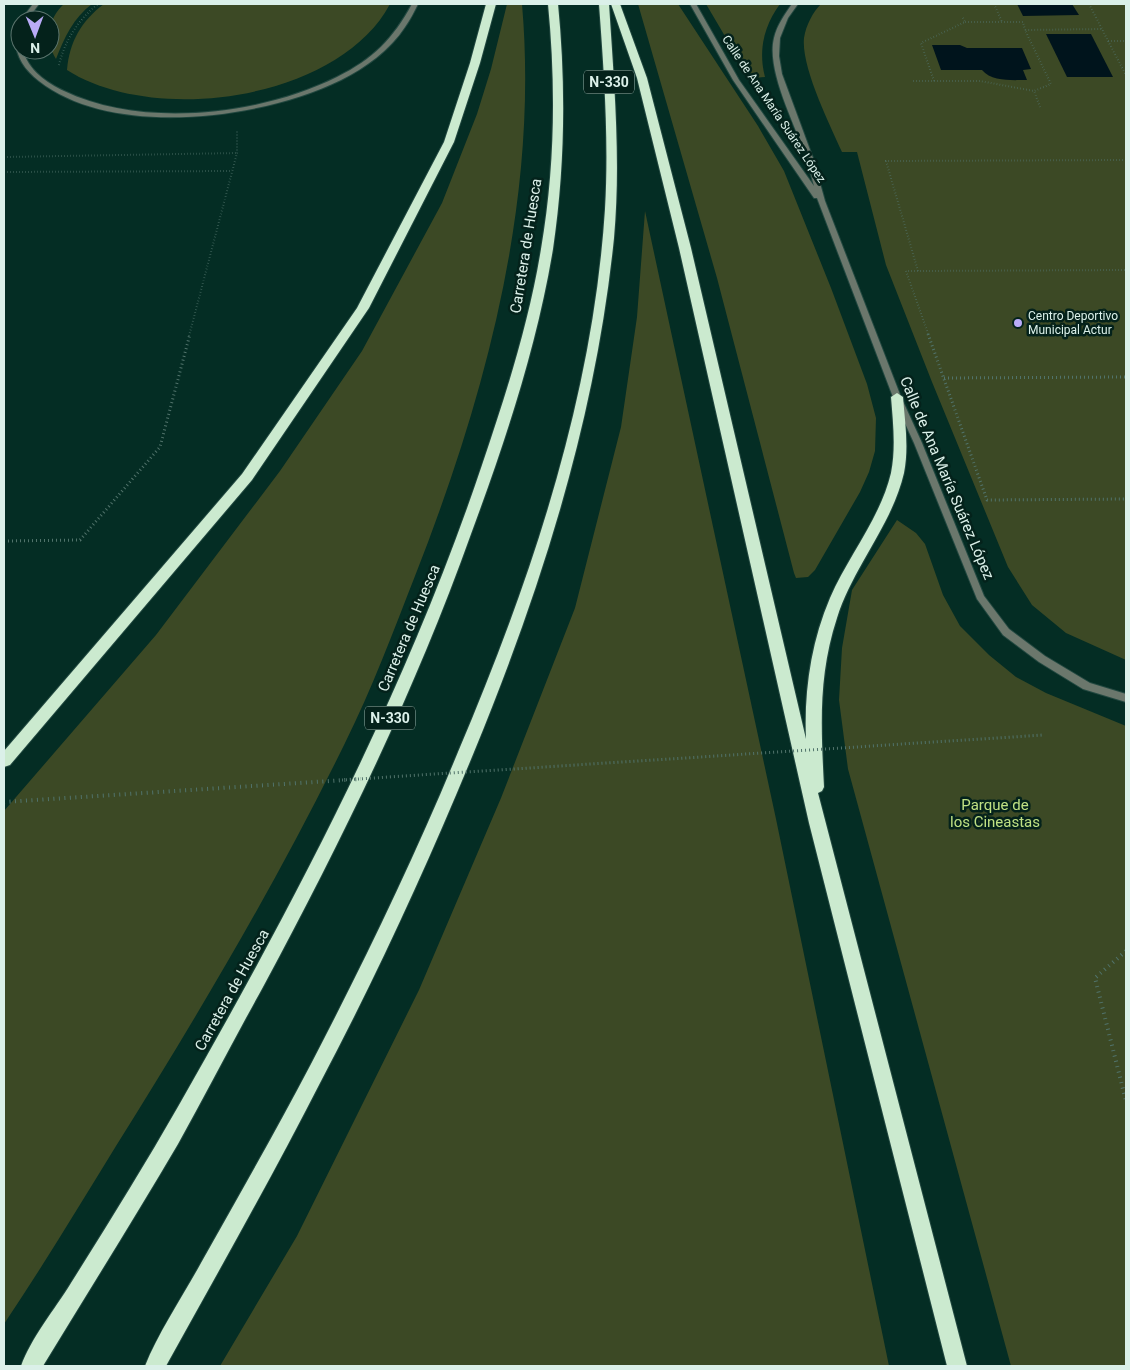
<svg xmlns="http://www.w3.org/2000/svg" width="1130" height="1370" viewBox="0 0 1130 1370" font-family="Roboto,sans-serif">
<style>
.green{fill:#3c4925}
.water{fill:#00141c}
.lines{fill:none;stroke-linecap:round;stroke-linejoin:round}
.street-casing{stroke:#224840;stroke-width:2}
.highway-casing{stroke:#224840;stroke-width:2}
.path-far2{stroke:#51736b;stroke-width:2;stroke-dasharray:0.5 2.5;stroke-linecap:butt}
.path-far1{stroke:#51736b;stroke-width:3;stroke-dasharray:1 3;stroke-linecap:butt}
.path{stroke:#51736b;stroke-width:4;stroke-dasharray:1 4.5;stroke-linecap:butt}
.street{fill:#6b776c;fill-rule:evenodd}
.highway{fill:#cbeacf;fill-rule:evenodd}
.path-bridge-far1{stroke:#51736b;stroke-width:3;stroke-dasharray:1 3;stroke-linecap:butt}
.path-bridge{stroke:#51736b;stroke-width:4;stroke-dasharray:1 4.5;stroke-linecap:butt}
.poi-dot{fill:#b9abf7;stroke:#04221b;stroke-width:2}
.labels{text-anchor:middle;dominant-baseline:central;stroke-width:5;stroke-linejoin:round;paint-order:stroke}
.far-street-label{font-size:12px;fill:#dbf0e9;stroke:#04221b}
.far-poi-label{font-size:12px;fill:#dbf0e9;stroke:#04221b;text-anchor:start}
.shield{fill:#04221b;stroke:#9ab2ab;stroke-width:1}
.shield-label{font-size:14px;font-weight:bold;fill:#dbf0e9}
.street-label{font-size:15px;fill:#dbf0e9;stroke:#04221b}
.park-label{font-size:15px;fill:#bfe083;stroke:#04221b}
</style>
<rect width="100%" height="100%" fill="#042d24"/>
<g class="green">
<path d="M64,4H92C74,17 64,38 56,59C45,41 48,18 64,4Z"/>
<path d="M104,4H390C339,100 154,126 67,70C69,42 82,20 104,4Z"/>
<path d="M507,4H522C539,199 486,395 415,576C393,632 372,689 345,743C277,882 198,1015 116,1146C79,1206 43,1266 4,1324V811L156,635L280,471L362,351L442,203L477,114L491,69Z"/>
<path d="M638,4H678L758,126L784,171L831,288L867,384L876,418L875,451L869,472L860,492L815,570L808,577L796,578L794,573L717,278Z"/>
<path d="M706,4H780C764,26 758,50 765,77L754,78L739,60Z"/>
<path d="M821,4H1126V660L1066,633L1032,605L1008,567L932,382L886,265L857,152H842C830,125 801,67 804,38C806,25 813,12 821,4Z"/>
<path d="M645,211L776,819L889,1366H220L297,1236L419,990L501,798L575,608L621,427L637,317Z"/>
<path d="M897,520L916,533L925,544L943,595L960,626L989,655L1016,677L1046,693L1126,726V1366H1011L848,769L839,700L842,648L852,590Z"/>
</g>
<g class="water">
<path d="M1017,4H1072L1079,15L1023,16Z"/>
<path d="M1046,34H1091L1113,77H1067Z"/>
<path d="M932,45H960L967,48H1022L1031,69L1023,70L1027,80C1013,80 992,82 982,70H941Z"/>
</g>
<g class="lines">
<defs>
<g id="street">
<path d="M33,4H39L27,20H21Z"/>
<path d="M412,4H418C414,12 410,20 405,27C390,50 365,68 341,80C262,119 113,139 39,81C22,68 12,51 17,29L20,27V50H23C28,70 47,83 64,91C143,129 261,115 337,77C373,59 393,39 412,4Z"/>
<path d="M690,4H696L739,80L814,186C811,176 809,166 806,156C795,125 766,70 774,38C777,25 785,14 792,4H798L788,18L780,38L779,56L782,74L813,158L825,201L901,397L922,443L984,596L1009,629L1045,656L1090,683L1126,694V702L1083,689L1039,662L1003,635L977,599L914,443L893,397L817,198H814L733,80Z"/>
</g>
<g id="highway">
<path d="M486,4H496L480,63L454,142L369,308L252,480L10,765L4,767V751L242,474L357,308L444,142L470,63Z"/>
<path d="M548,4H558C566,86 565,167 553,249C537,346 505,442 471,534C415,691 342,840 263,987C234,1039 207,1092 178,1144C134,1219 88,1292 43,1366H21C31,1338 55,1309 71,1283C108,1224 145,1165 179,1105C296,900 407,689 482,465C506,394 529,323 541,249C555,168 556,86 548,4Z"/>
<path d="M599,4H609C614,82 621,160 614,238C596,416 542,587 474,752C428,864 377,975 320,1083C271,1179 218,1272 166,1366H145C158,1333 183,1296 201,1263C238,1197 276,1131 311,1064C364,962 414,859 458,752C531,580 593,397 605,209C609,141 604,72 599,4Z"/>
<path d="M611,4H620L647,78L691,248L806,739C804,692 811,642 830,598C848,556 880,519 891,473C896,448 893,422 891,397L897,393L903,397C905,422 909,448 904,473C892,525 853,567 837,618C818,676 821,727 824,787L822,791L818,793L967,1366H947L809,823L679,248L637,78Z"/>
</g>
</defs>
<use href="#street" class="street-casing"/>
<use href="#highway" class="highway-casing"/>
<g class="path-far2">
<path d="M994,4L1002,22"/>
<path d="M1089,4L1102,29"/>
<path d="M965,22H1023L1025,30"/>
<path d="M1108,41L1126,75"/>
<path d="M59,65C65,40 78,20 98,4"/>
<path d="M913,81H980L1034,91"/>
<path d="M934,81L921,43L965,22L962,16"/>
<path d="M1040,107L1034,91L1051,84L1025,30L1102,29L1108,41H1126"/>
<path d="M4,157L237,153"/>
<path d="M1126,160L886,161L918,271L1126,270"/>
<path d="M4,172L232,171"/>
<path d="M918,271H906L929,336"/>
<path d="M189,336L237,153V131"/>
</g>
<g class="path-far1">
<path d="M928,334L987,500L1126,499"/>
<path d="M944,378L1126,377"/>
<path d="M4,541L80,540L160,447L190,334"/>
</g>
<path class="path" d="M1126,951L1095,978L1126,1101"/>
<use href="#street" class="street"/>
<use href="#highway" class="highway"/>
<path class="path-bridge-far1" d="M342,780L1043,735"/>
<path class="path-bridge" d="M4,802L361,779"/>
</g>
<circle class="poi-dot" cx="1018" cy="323" r="5"/>
<g class="labels">
<g class="far-street-label">
<text transform="translate(774 109) rotate(56)">Calle de Ana María Suárez López</text>
</g>
<g class="far-poi-label">
<text x="1028" y="316">Centro Deportivo<tspan x="1028" dy="14">Municipal Actur</tspan></text>
</g>
<g class="shield">
<rect x="584" y="70.5" width="50" height="23" rx="4"/>
<rect x="365" y="706.5" width="50" height="23" rx="4"/>
</g>
<g class="shield-label">
<text x="609" y="82">N-330</text>
<text x="390" y="718">N-330</text>
</g>
<g class="street-label">
<text transform="translate(526 246) rotate(-81)">Carretera de Huesca</text>
<text transform="translate(947 478) rotate(67)">Calle de Ana María Suárez López</text>
<text transform="translate(409 628) rotate(-67)">Carretera de Huesca</text>
<text transform="translate(232 990) rotate(-61)">Carretera de Huesca</text>
</g>
<g class="park-label">
<text x="995" y="805">Parque de<tspan x="995" dy="17">los Cineastas</tspan></text>
</g>
</g>
<rect width="1130" height="1370" fill="none" stroke="#dbf0e9" stroke-width="10"/>
<g transform="translate(35 35) rotate(179)"><circle r="24" fill="#04221b" stroke="#5a746d"/>
<path d="M0-4L9 19L0 12L-9 19Z" fill="#b9abf7"/>
<text y="-8" font-size="14" font-weight="bold" text-anchor="middle" fill="#dbf0e9">N</text>
</g>
</svg>
